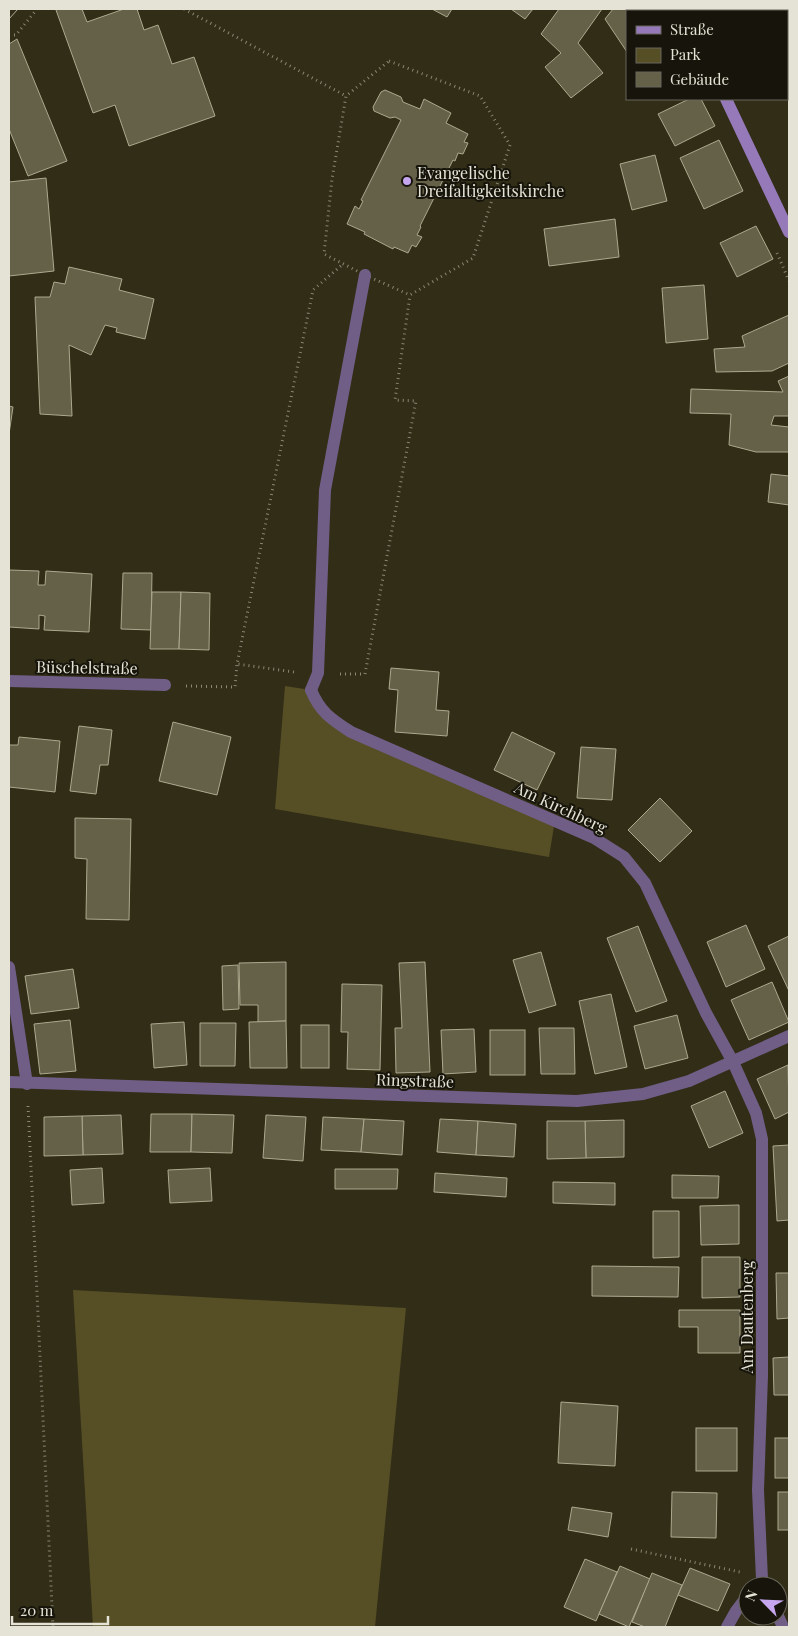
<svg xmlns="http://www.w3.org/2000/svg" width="798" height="1636" viewBox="0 0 798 1636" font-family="'Playfair Display',serif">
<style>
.green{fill:#564e25}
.building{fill:#656048;stroke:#ada98f}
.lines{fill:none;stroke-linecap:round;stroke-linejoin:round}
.path{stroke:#8a8775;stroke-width:3;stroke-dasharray:1 4;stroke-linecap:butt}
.lane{stroke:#705e86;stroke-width:12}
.street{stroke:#705e86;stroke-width:12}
.secondary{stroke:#9679b9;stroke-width:12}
.tram{stroke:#b4b2a2;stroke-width:1}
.poi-dot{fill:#c7a6f0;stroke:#17150b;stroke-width:2}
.labels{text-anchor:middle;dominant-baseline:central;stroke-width:4;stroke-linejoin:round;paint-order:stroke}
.poi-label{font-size:16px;fill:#e5e3d5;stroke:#17150b;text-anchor:start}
.street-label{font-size:16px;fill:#e5e3d5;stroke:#17150b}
</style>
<rect width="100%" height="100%" fill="#312d17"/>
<g class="green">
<path d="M285,686L311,690L326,716L555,820L549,857L275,809Z"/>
<path d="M73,1290L406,1308L375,1627H93Z"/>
</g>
<g class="building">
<path d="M59,9H82L87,22L124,9H137L144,30L158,25L172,64L194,57L215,116L129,146L115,105L93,113L56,10Z"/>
<path d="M432,9H452L447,17Z"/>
<path d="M511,9H533L525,19Z"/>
<path d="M559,9H602L578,43L603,73L571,98L545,67L561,53L541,34Z"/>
<path d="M613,9H656L658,11H627V52L605,19Z"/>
<path d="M17,39L67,161L28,176L9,129V44Z"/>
<path d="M385,90L401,97L403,102L420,109L424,99L451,113L446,123L468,134L464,142L468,143L463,154L458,153L455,161L453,160L420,226L421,227L417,235L422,237L416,247L412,245L408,253L394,247L393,249L364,234L365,232L347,224L355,206L359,209L363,201L361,200L401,120L395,117L390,118L374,111L373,107L381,92Z"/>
<path d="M689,99H701L715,126L675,146L658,114Z"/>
<path d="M719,140L743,191L704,209L680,158Z"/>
<path d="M655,155L667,201L632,210L620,164Z"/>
<path d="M46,178L54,271L9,276V182Z"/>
<path d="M615,219L619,257L549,266L544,229Z"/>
<path d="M756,226L773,259L737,277L720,243Z"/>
<path d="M69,267L122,279L119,290L154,299L145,339L116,332L117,328L105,325L91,355L69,345L72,416L40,414L35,297H50L54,282L65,284Z"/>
<path d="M704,285L708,339L666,343L662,288Z"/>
<path d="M789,315V363L772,371L716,372L714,349L745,347L742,336Z"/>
<path d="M789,376V416H774L771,425L789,427V452H756L729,445L731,414L690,413L691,389L783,392L778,381Z"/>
<path d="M9,406L13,407L9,434Z"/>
<path d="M771,474L789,476V505L768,502Z"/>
<path d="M9,570L39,571L38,585H45L46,571L92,574L89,632L44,630L45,616L39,615V629L9,627Z"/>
<path d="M123,573H152L151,630L121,629Z"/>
<path d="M152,592H181L179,649H150Z"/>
<path d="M181,592L210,593L209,650L179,649Z"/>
<path d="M391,668L439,672L436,710L449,711L447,736L395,732L398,690L389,689Z"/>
<path d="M173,722L231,737L217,795L159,781Z"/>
<path d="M79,726L112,730L108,765H100L96,794L70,791Z"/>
<path d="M512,732L555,753L537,790L494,770Z"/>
<path d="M19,737L60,741L55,792L9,787V745H18Z"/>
<path d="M581,747L616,749L612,800L577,798Z"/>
<path d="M660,798L692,831L660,862L628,830Z"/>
<path d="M75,818L131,819L129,920L86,919L87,859L75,858Z"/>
<path d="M746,925L765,969L726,987L707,942Z"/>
<path d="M638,926L667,1001L636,1012L607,938Z"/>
<path d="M789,936V991L768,946Z"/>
<path d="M541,952L556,1005L529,1013L513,960Z"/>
<path d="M286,962V1021L258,1022V1005H240L239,963Z"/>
<path d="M425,962L430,1072L396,1073L395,1028H402L399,963Z"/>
<path d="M238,965L239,1009L223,1010L222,966Z"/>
<path d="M73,969L79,1008L31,1014L25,976Z"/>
<path d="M772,982L789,1022L749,1040L731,1000Z"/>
<path d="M342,984L382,985L380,1070L347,1069L348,1032H341Z"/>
<path d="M611,994L627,1067L595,1074L579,1001Z"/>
<path d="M677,1015L688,1058L645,1069L634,1026Z"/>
<path d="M70,1020L76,1071L40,1074L34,1024Z"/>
<path d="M286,1021L287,1068H250L249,1022Z"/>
<path d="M184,1022L187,1065L154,1068L151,1024Z"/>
<path d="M200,1023H236L235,1066H200Z"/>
<rect x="301" y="1025" width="28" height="43"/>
<path d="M539,1028H574L575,1074H541Z"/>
<path d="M474,1029L476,1072L443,1074L441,1030Z"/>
<rect x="490" y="1030" width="35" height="45"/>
<path d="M788,1065L789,1112L775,1119L757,1079Z"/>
<path d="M725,1091L743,1133L709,1148L691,1106Z"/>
<path d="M151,1114H192L191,1152H150Z"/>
<path d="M192,1114L234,1115L232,1153L191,1152Z"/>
<path d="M121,1115L123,1154L83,1155L82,1116Z"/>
<path d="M266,1115L306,1117L303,1161L263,1158Z"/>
<path d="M82,1116L83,1155L44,1156V1117Z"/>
<path d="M323,1117L364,1119L361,1152L321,1150Z"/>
<path d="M364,1119L404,1121L402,1155L361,1152Z"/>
<path d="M440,1119L478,1121L476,1155L437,1152Z"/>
<path d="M624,1120V1157L586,1158L585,1121Z"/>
<path d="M478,1121L516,1124L514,1157L476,1155Z"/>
<path d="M547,1121H585L586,1158L547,1159Z"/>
<path d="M789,1145V1220L777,1221L773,1146Z"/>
<path d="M102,1168L104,1203L72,1205L70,1170Z"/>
<path d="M210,1168L212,1201L170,1203L168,1170Z"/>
<path d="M335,1169H398L397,1189H335Z"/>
<path d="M435,1173L507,1178L506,1197L434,1192Z"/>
<path d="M672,1175L719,1176L718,1198H672Z"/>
<path d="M553,1182L615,1183V1205L553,1203Z"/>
<path d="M739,1205V1244L701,1245L700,1206Z"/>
<path d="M653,1211H679V1257L653,1258Z"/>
<path d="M702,1257H740V1297L702,1298Z"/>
<path d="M592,1266L679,1267L678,1297L592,1296Z"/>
<path d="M776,1273H789V1318L777,1319Z"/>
<path d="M679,1310H740V1353H698V1327H679Z"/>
<path d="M789,1357V1395H774L773,1358Z"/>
<path d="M561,1402L618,1406L615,1466L558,1463Z"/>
<rect x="696" y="1428" width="41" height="43"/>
<rect x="775" y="1438" width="14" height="40"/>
<path d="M672,1492L717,1493L716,1538L671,1537Z"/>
<rect x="778" y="1492" width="11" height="38"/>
<path d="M572,1507L612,1513L608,1537L568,1530Z"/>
<path d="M585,1559L617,1572L596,1621L564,1607Z"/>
<path d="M620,1566L650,1579L629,1627L599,1614Z"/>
<path d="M690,1568L730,1584L718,1611L678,1595Z"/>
<path d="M652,1573L682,1585L665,1627H645L632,1622Z"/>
</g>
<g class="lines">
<g class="path">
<path d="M184,9L346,96"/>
<path d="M9,35H16L37,9"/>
<path d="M389,61L480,96L510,145L473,258L410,295L365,275L324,254L332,179L346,96Z"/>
<path d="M777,253L789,281"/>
<path d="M294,672L237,664L313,290L343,264"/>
<path d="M340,674H365L416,401L395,400L410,295"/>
<path d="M186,686L235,687L237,664"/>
<path d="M28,1106L53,1627"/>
<path d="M631,1549L740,1572"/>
</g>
<path class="lane" d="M311,690L318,673L325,490L365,275"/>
<g class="street">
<path d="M9,681L165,685"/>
<path d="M311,690C320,712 331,719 351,732L594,838L624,857L645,883L706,1013L733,1062L756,1113L762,1139V1376L758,1490L762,1579L765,1586"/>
<path d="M9,967L27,1084"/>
<path d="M9,1082L577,1101L643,1094L689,1081L789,1036"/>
<path d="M778,1616L783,1627"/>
<path d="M727,1627L736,1611L748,1595"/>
</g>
<g class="secondary">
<path d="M683,9L684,11"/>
<path d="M726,99L789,232"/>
</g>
<path class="tram" d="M9,19L18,9"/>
</g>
<circle class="poi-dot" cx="407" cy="181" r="5"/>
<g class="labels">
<g class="poi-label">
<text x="417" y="172">Evangelische<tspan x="417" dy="18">Dreifaltigkeitskirche</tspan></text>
</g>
<g class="street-label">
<text transform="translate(87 667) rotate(1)">Büschelstraße</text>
<text transform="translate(561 807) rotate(25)">Am Kirchberg</text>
<text transform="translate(415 1080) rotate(2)">Ringstraße</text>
<text transform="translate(746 1317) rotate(-90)">Am Dautenberg</text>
</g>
</g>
<rect width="798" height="1636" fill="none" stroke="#e5e3d5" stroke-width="20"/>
<rect x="626" y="10" width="162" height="90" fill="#17150b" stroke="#69675c"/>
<rect x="636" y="26" width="25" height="8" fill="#9679b9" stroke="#69675c"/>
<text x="670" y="35" font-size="15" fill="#e5e3d5">Straße</text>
<rect x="636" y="48" width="25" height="15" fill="#564e25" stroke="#69675c"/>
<text x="670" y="60" font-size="15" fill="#e5e3d5">Park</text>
<rect x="636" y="72" width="25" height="15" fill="#656048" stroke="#69675c"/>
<text x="670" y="85" font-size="15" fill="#e5e3d5">Gebäude</text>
<g transform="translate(763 1601) rotate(294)"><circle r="24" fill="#17150b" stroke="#69675c"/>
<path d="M0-4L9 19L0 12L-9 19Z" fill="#c7a6f0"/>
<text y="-8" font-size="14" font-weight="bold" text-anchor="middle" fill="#e5e3d5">N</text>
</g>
<path d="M12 1616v8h96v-8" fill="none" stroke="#e5e3d5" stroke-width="2.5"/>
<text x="20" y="1616" font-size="15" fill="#e5e3d5" stroke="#17150b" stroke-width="4" paint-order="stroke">20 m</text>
</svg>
